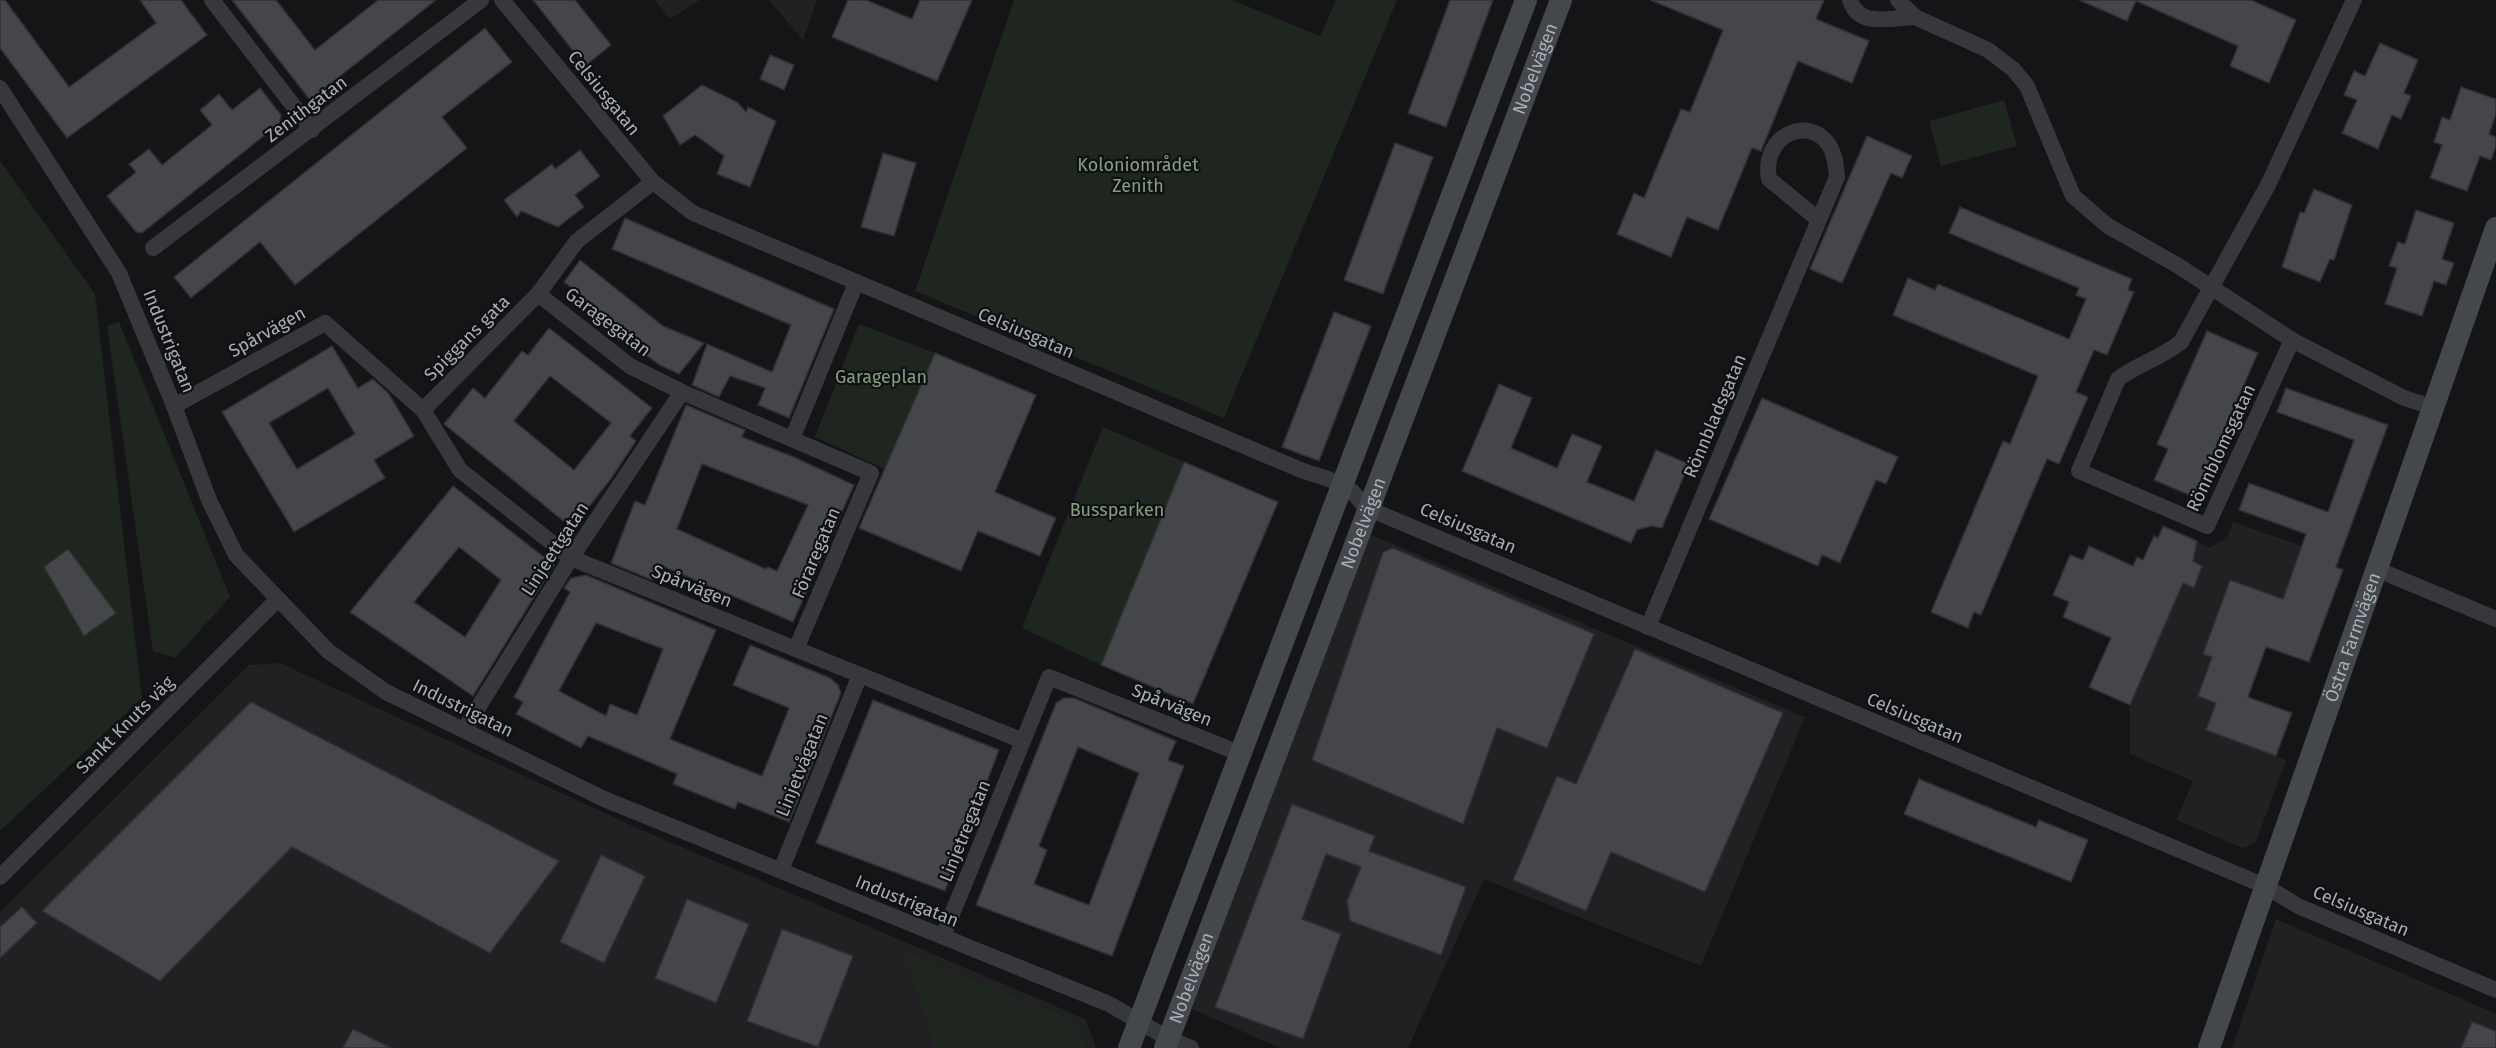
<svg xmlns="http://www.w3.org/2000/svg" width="2496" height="1048" viewBox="0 0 2496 1048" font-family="'Fira Sans',sans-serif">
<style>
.built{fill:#212124}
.green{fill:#1f261f}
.building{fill:#44464a;stroke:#2f3033;stroke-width:1.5;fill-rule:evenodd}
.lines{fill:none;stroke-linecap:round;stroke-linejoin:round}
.street{stroke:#36383b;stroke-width:16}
.secondary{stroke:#44474b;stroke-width:22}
.labels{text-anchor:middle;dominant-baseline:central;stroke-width:4.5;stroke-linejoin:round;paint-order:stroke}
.street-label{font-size:18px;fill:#a7afb6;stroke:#101012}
.park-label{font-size:18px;fill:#83a17e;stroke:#101012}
</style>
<rect width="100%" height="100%" fill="#151517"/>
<g class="built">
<path d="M655,0H700L670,19Z"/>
<path d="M769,0H817L803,40Z"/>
<path d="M2233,522L2302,546L2299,554L2343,570L2309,662L2266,647L2248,697L2292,713L2276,756L2286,760L2256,842L2243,848L2176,820L2193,781L2130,754V705L2181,582L2194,588L2202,566L2193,561L2197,541L2209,548L2227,538Z"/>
<path d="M1369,534L1805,717L1701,966L1484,879L1408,1048H1280L1192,1009Z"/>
<path d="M280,663L637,828L1086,1019L1096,1048H0V912L249,665Z"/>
<path d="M2276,919L2496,1014V1048H2232Z"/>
</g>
<g class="green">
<path d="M1014,0H1232L1320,36L1336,0H1397L1224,418L915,291Z"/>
<path d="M2004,100L2017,146L1941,166L1929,121Z"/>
<path d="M0,161L95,294L142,698L0,831Z"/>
<path d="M119,322L230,597L175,658L153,651L107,326Z"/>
<path d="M859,324L935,353L885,469L815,437Z"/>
<path d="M1103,427L1184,462L1101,665L1022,628Z"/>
<path d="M906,952L1067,1018L1080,1031L1084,1048H934Z"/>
</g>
<g class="building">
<path d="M0,0H5L69,87L156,23L140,0H181L207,35L67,138L0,48Z"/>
<path d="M232,0H276L315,50L378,0H436L310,100Z"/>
<path d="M533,0H575L611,45L585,66Z"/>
<path d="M848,0H866L912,19L920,0H972L937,81L832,37Z"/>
<path d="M1450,0H1493L1446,127L1408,113Z"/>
<path d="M1650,0H1824L1816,19L1869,41L1852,83L1798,61L1761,151L1752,148L1718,230L1687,217L1671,257L1617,234L1634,193L1644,198L1681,109L1690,112L1723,30Z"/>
<path d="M2079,0H2251L2296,20L2269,83L2230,66L2238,46L2136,1L2127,21Z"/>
<path d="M485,28L512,62L442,117L467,148L295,285L260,242L191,298L174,277Z"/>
<path d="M2380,43L2418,60L2404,93L2411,96L2401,119L2392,115L2378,149L2342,133L2357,100L2344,95L2354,71L2365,76Z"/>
<path d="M770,55L794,65L784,90L760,79Z"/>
<path d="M702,85L737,102L746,112L748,107L776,121L750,187L717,174L724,156L695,135L680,145L663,116Z"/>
<path d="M2461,87L2496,99V114L2489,134L2496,137V146L2491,160L2480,156L2467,191L2430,178L2442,145L2434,142L2442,117L2450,120Z"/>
<path d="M260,88L281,115L280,123L142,233L136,232L107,196L136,172L129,164L149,149L162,165L212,125L200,110L219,94L232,110Z"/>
<path d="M1867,136L1912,156L1902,178L1891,173L1842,283L1810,269Z"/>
<path d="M1395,143L1433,157L1383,294L1344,280Z"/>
<path d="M580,150L600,176L575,195L584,207L558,227L521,211L517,217L504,200L552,164L555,169Z"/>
<path d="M883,153L916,163L894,236L861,227Z"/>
<path d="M2314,189L2352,205L2334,260L2330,259L2320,282L2282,267L2300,212L2304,213Z"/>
<path d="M1960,207L2132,279L2128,290L2134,292L2107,355L2094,350L2076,392L2088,397L2059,464L2047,459L1981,615L1974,612L1968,628L1931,612L2003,441L2010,444L2038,376L1893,315L1908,278L1935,290L1938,284L2069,339L2086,299L2076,295L2079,288L1949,233Z"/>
<path d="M2416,210L2454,223L2442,259L2454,263L2446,285L2434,281L2422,316L2385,304L2397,268L2389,266L2398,242L2405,244Z"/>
<path d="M625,218L834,309L789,418L758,405L765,388L730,376L719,397L692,385L707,344L772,372L791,325L612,249Z"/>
<path d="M580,260L663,326L704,343L679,374L660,365L571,301L577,292L564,282Z"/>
<path d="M1334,312L1371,326L1319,461L1282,447Z"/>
<path d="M549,328L652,408L630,436L636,441L610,480L572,528L444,424L473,388L485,398L522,351L528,355ZM550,376L611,423L574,470L514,421Z"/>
<path d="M2207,331L2258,353L2194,497L2154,480L2168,449L2157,444Z"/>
<path d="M332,346L358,388L373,379L389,394L414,436L374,460L385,478L294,532L222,412ZM328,388L355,434L297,469L269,423Z"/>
<path d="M935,353L1036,395L995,492L1056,518L1040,556L978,531L961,571L859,528Z"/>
<path d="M1499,384L1532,398L1511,448L1557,468L1572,434L1602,446L1587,482L1634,501L1656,450L1689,464L1662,528L1651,526L1637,530L1631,543L1462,471Z"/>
<path d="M2286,388L2388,425L2336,567L2343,570L2309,662L2266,647L2248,697L2292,713L2276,756L2206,730L2216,703L2198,696L2212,657L2203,654L2230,580L2283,599L2306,534L2239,510L2249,483L2328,512L2354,440L2277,412Z"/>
<path d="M1762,398L1898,457L1886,484L1876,480L1840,563L1822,555L1818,566L1709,519Z"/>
<path d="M686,405L745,430L742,437L794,457L854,485L793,622L658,564L652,580L611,563L635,501L645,505ZM702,464L808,505L777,571L768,567L766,569L677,529Z"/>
<path d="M1184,462L1278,502L1193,704L1101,665Z"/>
<path d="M453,486L554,565L473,696L350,612ZM459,547L501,580L465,637L414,602Z"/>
<path d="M2163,526L2197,541L2193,561L2202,566L2194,588L2183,583L2130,705L2089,687L2111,638L2063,617L2069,602L2053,595L2070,555L2083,560L2089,546L2133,566L2137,557L2143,560L2154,536L2158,538Z"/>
<path d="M1393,548L1594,634L1547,748L1497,728L1463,824L1312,760L1383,552Z"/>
<path d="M68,549L116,613L84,636L44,567Z"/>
<path d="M586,575L716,630L670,739L762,776L789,708L733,685L750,645L830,678L838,685L841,693L789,822L738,802L735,809L673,784L677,774L588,736L581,748L516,714L523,702L514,697L570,592L564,588L571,578ZM596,623L663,649L637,715L610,704L606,716L559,691Z"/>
<path d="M1635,649L1783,713L1705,892L1611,852L1586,911L1513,880L1557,776L1576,784Z"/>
<path d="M1064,698H1074L1176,741L1168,760L1184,766L1112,956L976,905L1056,703ZM1078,747L1139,773L1089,905L1034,884L1047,850L1039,846Z"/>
<path d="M873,700L999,750L945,891L816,843Z"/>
<path d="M251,702L559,861L490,953L292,847L160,981L42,911Z"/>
<path d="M1919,779L2036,827L2039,820L2088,840L2071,882L1904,814Z"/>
<path d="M1292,804L1375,836L1369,851L1466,887L1441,955L1350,921L1347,901L1361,867L1326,854L1302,919L1341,934L1303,1039L1215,1007Z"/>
<path d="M601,855L645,876L604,963L560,942Z"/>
<path d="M687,899L749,924L716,1003L655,978Z"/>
<path d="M22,907L37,923L0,958V927Z"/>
<path d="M782,929L853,956L818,1047L747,1021Z"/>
<path d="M2472,1022L2496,1031V1048H2461Z"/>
<path d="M353,1029L391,1048H343Z"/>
</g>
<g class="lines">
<g class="street">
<path d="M212,0L312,130"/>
<path d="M502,0L653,182L693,213L1301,470C1316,476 1336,479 1348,488C1357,494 1360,504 1369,509L2265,886L2298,906L2496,990"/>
<path d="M1850,0C1859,28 1889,18 1915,17"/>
<path d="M1898,0L1915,17L1988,50L2013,69L2027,86L2073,196L2108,226L2177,265L2292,340L2404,398L2432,407"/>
<path d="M0,88L119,273L174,406L209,500L236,555L328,651L386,692L604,799L1109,1004L1169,1039L1191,1048"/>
<path d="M653,182L577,241L538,294L630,366L682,392L871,473L796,649"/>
<path d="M153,248L481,0"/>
<path d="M2292,340L2207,526L2079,471L2118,379C2138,364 2161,358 2181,342L2268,185L2354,0"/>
<path d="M174,406L325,323L423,410L460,470L571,558L1023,741L1049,677L1239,753"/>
<path d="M423,410L538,294"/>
<path d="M792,439L856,283"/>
<path d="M2376,569L2496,619"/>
<path d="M1648,627L1837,177C1836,166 1835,155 1829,145C1808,114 1761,136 1769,179L1819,220"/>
<path d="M464,730L571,558L682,392"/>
<path d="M781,870L860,675"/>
<path d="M0,877L277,600"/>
<path d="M943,936L1023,741"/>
</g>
<g class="secondary">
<path d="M1129,1048L1526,0"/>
<path id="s1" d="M1165,1048L1561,0"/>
<path id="s2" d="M2209,1048L2496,228"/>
</g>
</g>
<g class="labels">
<g class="street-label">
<text stroke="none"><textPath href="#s1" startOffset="1047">Nobelvägen</textPath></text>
<text transform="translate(604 93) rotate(51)">Celsiusgatan</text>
<text transform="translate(306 109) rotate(-37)">Zenithgatan</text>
<text transform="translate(608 322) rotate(37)">Garagegatan</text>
<text transform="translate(267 332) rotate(-29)">Spårvägen</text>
<text transform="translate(1026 333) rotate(23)">Celsiusgatan</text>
<text transform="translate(467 338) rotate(-45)">Spiggans gata</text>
<text transform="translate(169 341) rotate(68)">Industrigatan</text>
<text transform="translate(1715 416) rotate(-67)">Rönnbladsgatan</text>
<text transform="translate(2221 448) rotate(-65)">Rönnblomsgatan</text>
<text stroke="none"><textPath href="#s1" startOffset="561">Nobelvägen</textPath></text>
<text transform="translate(1468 528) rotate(23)">Celsiusgatan</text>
<text transform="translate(555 549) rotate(-57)">Linjeettgatan</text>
<text transform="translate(816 553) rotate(-67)">Föraregatan</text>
<text transform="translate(692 586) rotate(22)">Spårvägen</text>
<text stroke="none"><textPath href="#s2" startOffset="435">Östra Farmvägen</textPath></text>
<text transform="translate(1172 705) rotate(22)">Spårvägen</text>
<text transform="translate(463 708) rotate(26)">Industrigatan</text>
<text transform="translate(1915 718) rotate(23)">Celsiusgatan</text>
<text transform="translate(125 725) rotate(-45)">Sankt Knuts väg</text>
<text transform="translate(802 765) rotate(-68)">Linjetvågatan</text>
<text transform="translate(965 831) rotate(-68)">Linjetregatan</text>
<text transform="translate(907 901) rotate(22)">Industrigatan</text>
<text transform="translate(2361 911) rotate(23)">Celsiusgatan</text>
<text stroke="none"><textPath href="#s1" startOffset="75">Nobelvägen</textPath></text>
</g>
<g class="park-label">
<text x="1138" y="165">Koloniområdet<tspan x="1138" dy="21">Zenith</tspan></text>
<text x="881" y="377">Garageplan</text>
<text x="1117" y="510">Bussparken</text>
</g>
</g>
</svg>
